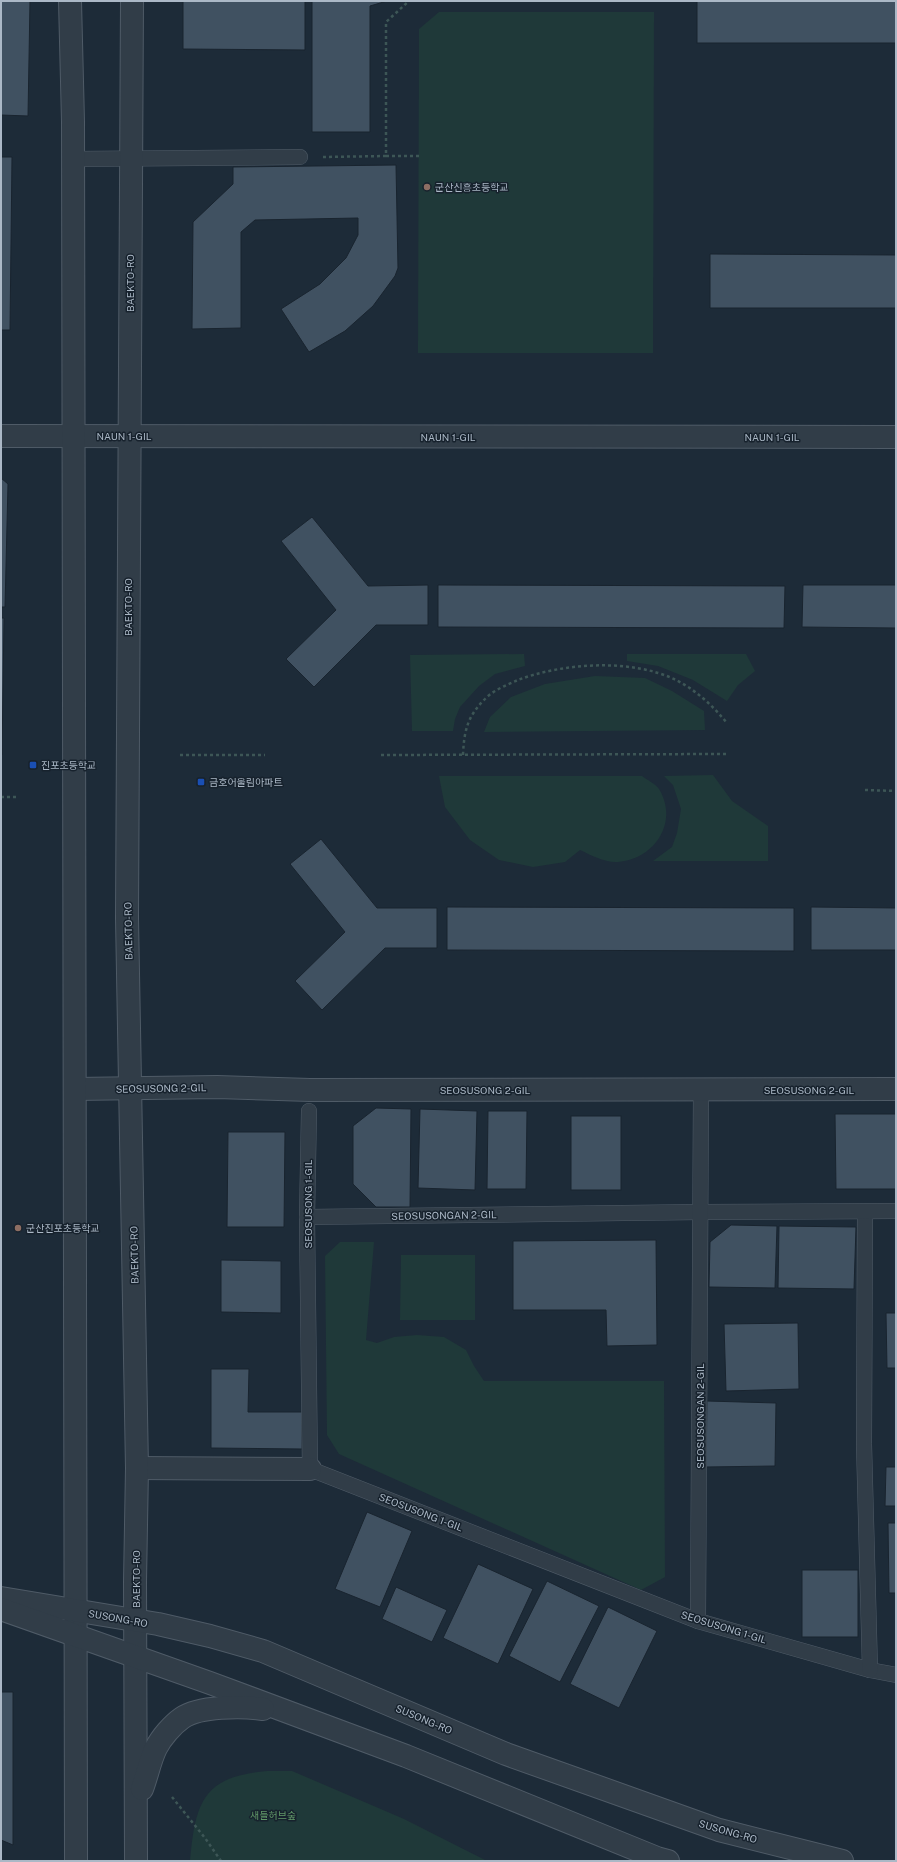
<svg xmlns="http://www.w3.org/2000/svg" width="897" height="1862" viewBox="0 0 897 1862" font-family="'Public Sans','Noto Sans KR',sans-serif">
<style>
.green{fill:#1f3939}
.building{fill:#405161;stroke:#19242f}
.lines{fill:none;stroke-linecap:round;stroke-linejoin:round}
.service-casing{stroke:#4f5b67;stroke-width:16}
.pedestrian-casing{stroke:#4f5b67;stroke-width:24}
.minor-casing{stroke:#4f5b67;stroke-width:24}
.tertiary-casing{stroke:#4f5b67;stroke-width:24}
.path{stroke:#3d5656;stroke-width:2.5;stroke-dasharray:3 3;stroke-linecap:butt}
.service{stroke:#313d48;stroke-width:15}
.pedestrian{stroke:#313d48;stroke-width:22}
.minor{stroke:#313d48;stroke-width:22}
.tertiary{stroke:#313d48;stroke-width:22}
.education-dot{fill:#8d6e63;stroke:#17222d;stroke-width:1.5}
.transit-dot{fill:#1a4fb4;stroke:#17222d;stroke-width:1.5}
.labels{text-anchor:middle;dominant-baseline:central;stroke-width:3;stroke-linejoin:round;paint-order:stroke}
.poi-label{font-size:10px;fill:#abb8c6;stroke:#17222d;text-anchor:start}
.street-label{font-size:10px;fill:#abb8c6;stroke:#17222d}
.park-label{font-size:10px;fill:#619868;stroke:#17222d}
</style>
<rect width="100%" height="100%" fill="#1d2b38"/>
<g class="green">
<path d="M439,12H654L653,353H418L419,29Z"/>
<path d="M524,654L525,666L495,674L479,686L460,707L455,719L453,731H412L410,655Z"/>
<path d="M627,654H746L755,671L738,685L727,701L693,680L658,666L627,661Z"/>
<path d="M595,676L645,678L672,691L704,711L705,730L484,732L490,717L511,697L545,684Z"/>
<path d="M713,775L732,801L768,826V861H653L672,847L677,833L681,809L673,785L664,776Z"/>
<path d="M439,776H642C647,780 656,784 659,789C679,822 655,859 618,862C605,863 591,855 580,850L565,862L533,867L499,860L470,840L445,807Z"/>
<path d="M340,1242H374L366,1340L377,1343L394,1337L417,1335L444,1337L466,1350L474,1366L484,1381H664L665,1577L641,1590L339,1454L327,1435L325,1256Z"/>
<path d="M401,1255H475V1320H400Z"/>
<path d="M267,1771H292L404,1819L487,1861H190C195,1803 203,1776 267,1771Z"/>
</g>
<g class="building">
<path d="M1,1H30L28,116L1,115Z"/>
<path d="M183,1H305V50L183,49Z"/>
<path d="M312,1H387L370,6V132H312Z"/>
<rect x="697" y="1" width="199" height="42"/>
<path d="M1,157H12L10,330H1Z"/>
<path d="M396,165L398,268L395,276L373,306L345,331L309,352L281,309L320,284L346,258L358,235V218L255,220L241,232V328L192,329L193,222L233,184V167Z"/>
<path d="M710,254L896,255V308H710Z"/>
<path d="M1,478L8,484L5,607H1Z"/>
<path d="M312,517L368,586L428,585V625H376L314,687L286,659L336,610L281,541Z"/>
<path d="M438,585L785,586L784,628L438,627Z"/>
<path d="M803,585H896V628L802,627Z"/>
<path d="M1,618H4L2,755H1Z"/>
<path d="M321,839L377,908H437V948H385L322,1010L295,981L345,932L290,864Z"/>
<path d="M447,907L794,908V951L447,950Z"/>
<path d="M811,907L896,908V950H811Z"/>
<path d="M376,1108L411,1109L410,1207H376L353,1184V1126Z"/>
<path d="M420,1109L477,1111L475,1190L418,1188Z"/>
<path d="M488,1111H527L526,1189H487Z"/>
<path d="M835,1114H896V1189H836Z"/>
<rect x="571" y="1116" width="50" height="74"/>
<path d="M228,1132H285L284,1227H227Z"/>
<path d="M731,1225L777,1226L775,1288L709,1287L710,1242Z"/>
<path d="M779,1226L856,1227L854,1289L778,1288Z"/>
<path d="M656,1240L657,1345L607,1346L606,1310H513V1241Z"/>
<path d="M221,1260L281,1261V1313L221,1312Z"/>
<path d="M886,1313H896V1368H887Z"/>
<path d="M798,1323L799,1389L726,1391L724,1324Z"/>
<path d="M211,1369H249L248,1412H302V1449L211,1448Z"/>
<path d="M707,1401L776,1403L775,1466L706,1467Z"/>
<path d="M886,1467H896V1506H885Z"/>
<path d="M367,1512L412,1531L380,1607L335,1589Z"/>
<path d="M888,1523H896V1593H889Z"/>
<path d="M478,1564L533,1589L498,1664L443,1638Z"/>
<rect x="802" y="1570" width="56" height="67"/>
<path d="M547,1581L599,1606L560,1682L509,1656Z"/>
<path d="M396,1587L447,1610L432,1642L382,1619Z"/>
<path d="M608,1607L657,1631L619,1708L570,1684Z"/>
<path d="M1,1692H13V1845L1,1840Z"/>
</g>
<g class="lines">
<defs>
<g id="service">
<path d="M73,159L300,157"/>
<path d="M309,1111L307,1217L310,1469L698,1621L870,1670L896,1675"/>
<path d="M865,1212L864,1444L870,1670"/>
<path d="M307,1217L701,1212L896,1211"/>
<path d="M698,1621L701,1091"/>
</g>
<path id="pedestrian" d="M137,1468L310,1469"/>
<g id="minor">
<path d="M1,436L896,437"/>
<path d="M75,1089L217,1087L310,1090L896,1089"/>
</g>
<g id="tertiary">
<path d="M70,1L73,122L76,1861"/>
<path d="M132,1L127,918L137,1468L135,1582L136,1861"/>
<path d="M1,1598L158,1624L210,1636L263,1651L506,1754L719,1830L842,1861"/>
<path d="M1,1609L210,1683L406,1756L657,1858L668,1861"/>
<path d="M142,1789C147,1776 150,1760 156,1748C161,1738 172,1725 182,1718C199,1706 242,1706 263,1709"/>
</g>
</defs>
<use href="#service" class="service-casing"/>
<use href="#pedestrian" class="pedestrian-casing"/>
<use href="#minor" class="minor-casing"/>
<use href="#tertiary" class="tertiary-casing"/>
<g class="path">
<path d="M386,156H419"/>
<path d="M323,157L386,156V22L409,1"/>
<path d="M180,755H265"/>
<path d="M381,755L726,754"/>
<path d="M463,755C464,732 467,717 484,700C492,691 506,685 518,680C563,663 631,658 676,680C696,690 713,706 727,723"/>
<path d="M865,790L896,791"/>
<path d="M1,797H17"/>
<path d="M172,1797L205,1838L221,1861"/>
</g>
<use href="#service" class="service"/>
<use href="#pedestrian" class="pedestrian"/>
<use href="#minor" class="minor"/>
<use href="#tertiary" class="tertiary"/>
</g>
<g class="education-dot">
<circle cx="427" cy="187" r="4"/>
<circle cx="18" cy="1228" r="4"/>
</g>
<g class="transit-dot">
<rect x="29" y="761" width="8" height="8" rx="2"/>
<rect x="197" y="778" width="8" height="8" rx="2"/>
</g>
<g class="labels">
<g class="poi-label">
<text x="435" y="187">군산신흥초등학교</text>
<text x="41" y="765">진포초등학교</text>
<text x="209" y="782">금호어울림아파트</text>
<text x="26" y="1228">군산진포초등학교</text>
</g>
<g class="street-label">
<text transform="translate(130 283) rotate(-90)">BAEKTO-RO</text>
<text x="124" y="436">NAUN 1-GIL</text>
<text x="448" y="437">NAUN 1-GIL</text>
<text x="772" y="437">NAUN 1-GIL</text>
<text transform="translate(128 607) rotate(-90)">BAEKTO-RO</text>
<text transform="translate(128 931) rotate(-91)">BAEKTO-RO</text>
<text transform="translate(161 1088) rotate(-1)">SEOSUSONG 2-GIL</text>
<text x="485" y="1090">SEOSUSONG 2-GIL</text>
<text x="809" y="1090">SEOSUSONG 2-GIL</text>
<text transform="translate(308 1204) rotate(-90)">SEOSUSONG 1-GIL</text>
<text transform="translate(444 1215) rotate(-1)">SEOSUSONGAN 2-GIL</text>
<text transform="translate(134 1255) rotate(-91)">BAEKTO-RO</text>
<text transform="translate(700 1416) rotate(-90)">SEOSUSONGAN 2-GIL</text>
<text transform="translate(421 1512) rotate(21)">SEOSUSONG 1-GIL</text>
<text transform="translate(136 1579) rotate(-90)">BAEKTO-RO</text>
<text transform="translate(118 1618) rotate(10)">SUSONG-RO</text>
<text transform="translate(724 1627) rotate(17)">SEOSUSONG 1-GIL</text>
<text transform="translate(424 1719) rotate(23)">SUSONG-RO</text>
<text transform="translate(728 1831) rotate(16)">SUSONG-RO</text>
</g>
<g class="park-label">
<text x="273" y="1815">새들허브숲</text>
</g>
</g>
<rect width="897" height="1862" fill="none" stroke="#abb8c6" stroke-width="4"/>
</svg>
